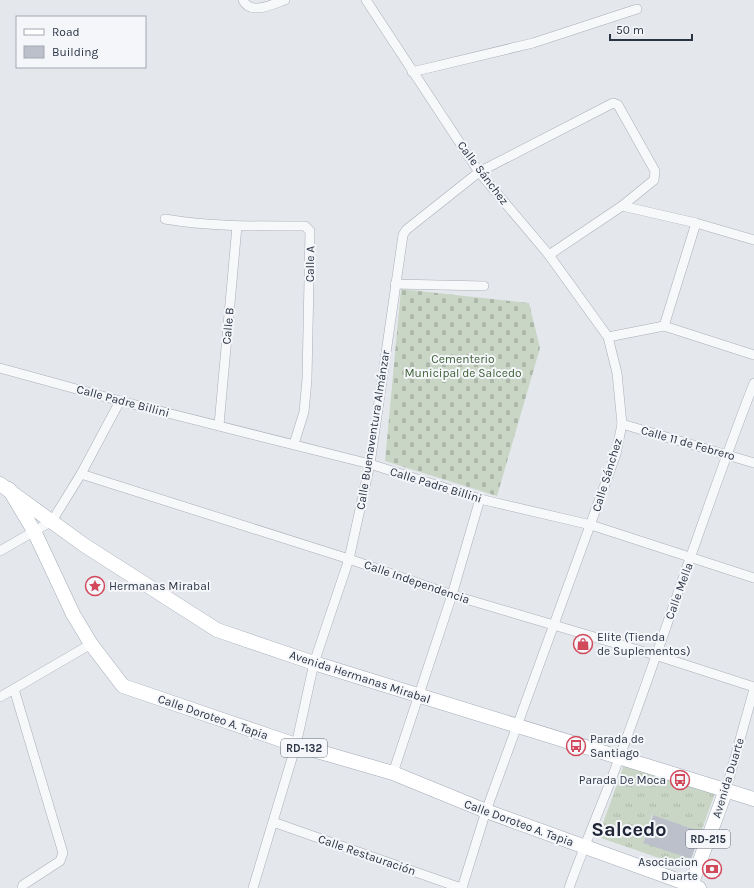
<svg xmlns="http://www.w3.org/2000/svg" width="754" height="888" viewBox="0 0 754 888" font-family="Karla,sans-serif">
<style>
.grass{fill:url(#grass-tufts)}
.cemetery{fill:url(#cemetery-stones)}
.building{fill:#bbc0ca}
.lines{fill:none;stroke-linecap:round;stroke-linejoin:round}
.minor-casing{stroke:#a9aeb7;stroke-width:10}
.primary-casing{stroke:#a3abb8;stroke-width:15}
.minor{stroke:#f7f8fa;stroke-width:9}
.primary{stroke:#fff;stroke-width:14}
.labels{text-anchor:middle;dominant-baseline:central;stroke-width:4;stroke-linejoin:round;paint-order:stroke}
.shield{fill:#f4f6f9;stroke:#676e7b;stroke-width:1}
.shield-label{font-size:11px;font-weight:bold;fill:#2b3445}
.street-label{font-size:12px;fill:#2b3445;stroke:#f4f6f9}
.park-label{font-size:12px;fill:#3f6138;stroke:#f4f6f9}
.poi-label{font-size:12px;fill:#2b3445;stroke:#f4f6f9;text-anchor:start}
.town-label{font-size:20px;font-weight:bold;fill:#1d2536;stroke:#f4f6f9}
</style>
<defs>
<pattern id="grass-tufts" width="24" height="20" patternUnits="userSpaceOnUse"><rect width="24" height="20" fill="#c9d6c5"/><path d="M3 7l-1-3M5 7V3M7 7l1-3M15 17l-1-3M17 17v-4M19 17l1-3" fill="none" stroke="#adb8ab"/></pattern>
<pattern id="cemetery-stones" width="16" height="16" patternUnits="userSpaceOnUse"><rect width="16" height="16" fill="#c9d6c5"/><path d="M2 7V4a2 2 0 0 1 4 0v3zM10 15v-3a2 2 0 0 1 4 0v3z" fill="#adb8ab"/></pattern>
</defs>
<rect width="100%" height="100%" fill="#e4e7ec"/>
<path class="grass" d="M625,762L715,793L701,832L652,815L643,842L691,859L688,868L598,837Z"/>
<path class="cemetery" d="M401,289L529,303L540,348L497,496L385,461Z"/>
<path class="building" d="M653,815L701,832L691,859L643,843Z"/>
<g class="lines">
<defs>
<g id="minor">
<path d="M243,0C250,16 273,4 285,0"/>
<path d="M366,0L479,172L549,255L608,337L617,373L622,424L616,454L486,811L462,888"/>
<path d="M412,72L533,43L637,9"/>
<path d="M165,219C211,227 258,226 305,226L310,231L307,379L304,412L294,444"/>
<path d="M549,255L622,206L696,223L754,240"/>
<path d="M395,284L484,286"/>
<path d="M664,326L696,223"/>
<path d="M608,337L664,326L754,355"/>
<path d="M0,368L120,401L370,464L480,499L591,525L754,578"/>
<path d="M622,424L754,463"/>
<path d="M219,425L237,226"/>
<path d="M81,474L349,559L452,595L655,655L754,687"/>
<path d="M0,551L52,521L81,474L120,401"/>
<path d="M14,689L63,853L60,861L23,885L22,888"/>
<path d="M0,697L91,644"/>
<path d="M393,773L452,595L480,499"/>
<path d="M726,790L754,689"/>
<path d="M273,822L461,888"/>
<path d="M253,888L296,745L314,663L349,559L370,464L403,235L406,230L479,172L613,103L618,105L655,171L654,180L622,206"/>
<path d="M569,888C585,843 604,800 620,756C666,632 706,506 754,383"/>
</g>
<g id="primary">
<path d="M0,484L84,545L217,630L314,663L754,799"/>
<path d="M9,489L34,531L73,614L91,644L123,686L296,745L393,773L486,811L699,888"/>
<path d="M690,888L726,790"/>
</g>
</defs>
<use href="#minor" class="minor-casing"/>
<use href="#primary" class="primary-casing"/>
<use href="#minor" class="minor"/>
<use href="#primary" class="primary"/>
</g>
<defs>
<symbol id="sight-ring" viewBox="-11 -11 22 22"><circle r="9.5" fill="#f4f6f9" stroke="#d1495b" stroke-width="1.5"/><path d="M0-6L1.8-2.2L6-1.7L2.9 1.2L3.7 5.4L0 3.3L-3.7 5.4L-2.9 1.2L-6-1.7L-1.8-2.2Z" fill="#d1495b"/></symbol>
<symbol id="shop-ring" viewBox="-11 -11 22 22"><circle r="9.5" fill="#f4f6f9" stroke="#d1495b" stroke-width="1.5"/><path d="M-5-2.5h2.3a2.7 3.5 0 0 1 5.4 0H5L5.5 6h-11ZM-1.5-2.5h3a1.5 2.3 0 0 0-3 0Z" fill="#d1495b"/></symbol>
<symbol id="bus-ring" viewBox="-11 -11 22 22"><circle r="9.5" fill="#f4f6f9" stroke="#d1495b" stroke-width="1.5"/><path d="M-5-6H5V4H4V6H2V4H-2V6H-4V4H-5ZM-3.5-4V0h7V-4ZM-3.5 1.2v1.5H-2V1.2ZM2 1.2v1.5H3.5V1.2Z" fill="#d1495b"/></symbol>
<symbol id="bank-ring" viewBox="-11 -11 22 22"><circle r="9.5" fill="#f4f6f9" stroke="#d1495b" stroke-width="1.5"/><path d="M-6-4H6V4H-6ZM0-2.3a2.3 2.3 0 1 0 0 4.6a2.3 2.3 0 1 0 0-4.6Z" fill="#d1495b"/></symbol>
</defs>
<g fill-rule="evenodd">
<use href="#sight-ring" x="84" y="575" width="22" height="22"/>
<use href="#shop-ring" x="572" y="633" width="22" height="22"/>
<use href="#bus-ring" x="565" y="735" width="22" height="22"/>
<use href="#bus-ring" x="669" y="769" width="22" height="22"/>
<use href="#bank-ring" x="701" y="858" width="22" height="22"/>
</g>
<g class="labels">
<g class="shield">
<rect x="281" y="739" width="46" height="18" rx="3"/>
<rect x="686" y="830" width="44" height="18" rx="3"/>
</g>
<g class="shield-label">
<text x="304" y="748">RD-132</text>
<text x="708" y="839">RD-215</text>
</g>
<g class="street-label">
<text transform="translate(483 173) rotate(53)">Calle Sánchez</text>
<text transform="translate(310 264) rotate(-89)">Calle A</text>
<text transform="translate(228 326) rotate(-85)">Calle B</text>
<text transform="translate(123 401) rotate(15)">Calle Padre Billini</text>
<text transform="translate(373 430) rotate(-81)">Calle Buenaventura Almánzar</text>
<text transform="translate(688 443) rotate(16)">Calle 11 de Febrero</text>
<text transform="translate(607 475) rotate(-73)">Calle Sánchez</text>
<text transform="translate(436 485) rotate(17)">Calle Padre Billini</text>
<text transform="translate(417 582) rotate(19)">Calle Independencia</text>
<text transform="translate(679 591) rotate(-70)">Calle Mella</text>
<text transform="translate(360 677) rotate(18)">Avenida Hermanas Mirabal</text>
<text transform="translate(213 717) rotate(19)">Calle Doroteo A. Tapia</text>
<text transform="translate(728 778) rotate(-73)">Avenida Duarte</text>
<text transform="translate(519 823) rotate(20)">Calle Doroteo A. Tapia</text>
<text transform="translate(367 855) rotate(19)">Calle Restauración</text>
</g>
<g class="park-label">
<text x="463" y="359">Cementerio<tspan x="463" dy="14">Municipal de Salcedo</tspan></text>
</g>
<g class="poi-label">
<text x="109" y="586">Hermanas Mirabal</text>
<text x="597" y="637">Elite (Tienda<tspan x="597" dy="14">de Suplementos)</tspan></text>
<text x="590" y="739">Parada de<tspan x="590" dy="14">Santiago</tspan></text>
<text x="666" y="780" text-anchor="end">Parada De Moca</text>
<text x="698" y="862" text-anchor="end">Asociacion<tspan x="698" dy="14">Duarte</tspan></text>
</g>
<g class="town-label">
<text x="629" y="829">Salcedo</text>
</g>
</g>
<rect x="16" y="16" width="130" height="52" fill="#f4f6f9" stroke="#a4a8b1"/>
<rect x="24" y="29" width="20" height="6" fill="#ffffff" stroke="#a4a8b1"/>
<text x="52" y="36" font-size="12" fill="#2b3445">Road</text>
<rect x="24" y="46" width="20" height="12" fill="#bbc0ca" stroke="#a4a8b1"/>
<text x="52" y="56" font-size="12" fill="#2b3445">Building</text>
<path d="M610 34v6h82v-6" fill="none" stroke="#2b3445" stroke-width="2"/>
<text x="616" y="34" font-size="12" fill="#2b3445" stroke="#f4f6f9" stroke-width="3" paint-order="stroke">50 m</text>
</svg>
